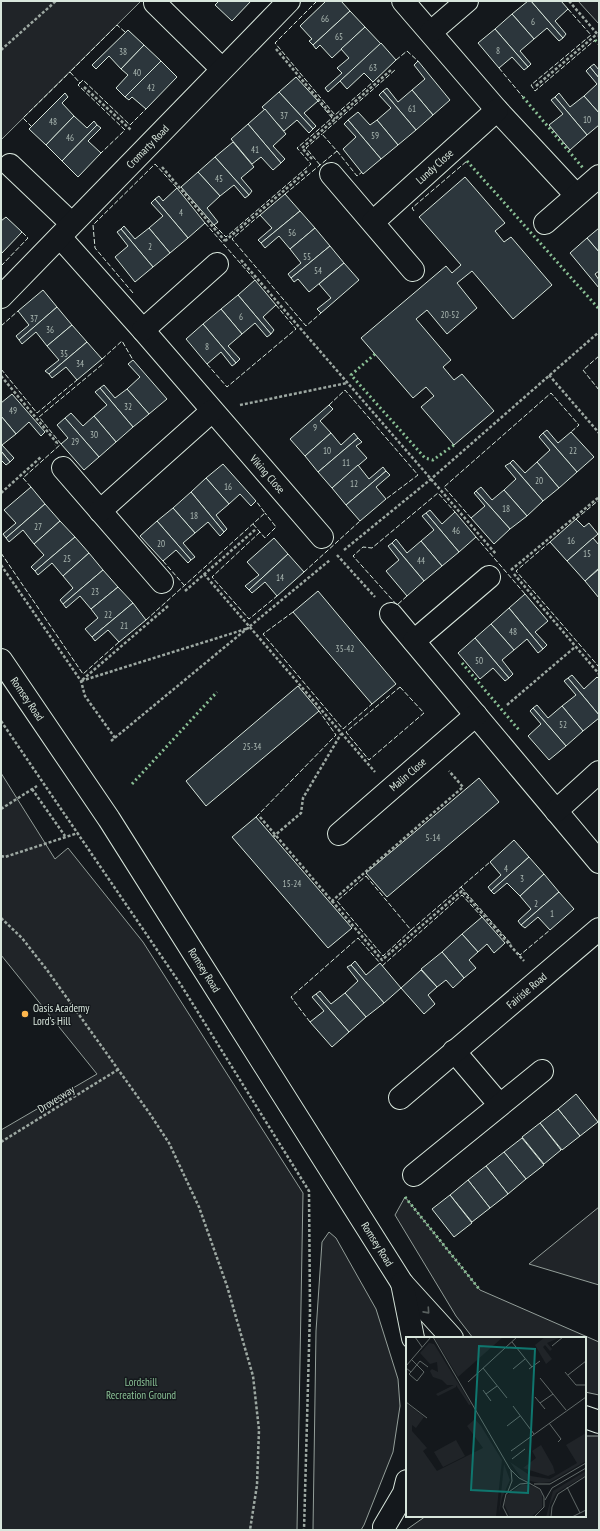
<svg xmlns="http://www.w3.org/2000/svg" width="600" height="1531" viewBox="0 0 600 1531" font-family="'PT Sans Narrow',sans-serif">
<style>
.green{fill:#202428;stroke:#939e99}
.building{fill:#2c363c;stroke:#d8e6dc}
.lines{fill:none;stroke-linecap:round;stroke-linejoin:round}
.minor-casing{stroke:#d8e6dc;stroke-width:24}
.primary-casing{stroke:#d8e6dc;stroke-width:24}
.path{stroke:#9da8a2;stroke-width:2.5;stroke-dasharray:3 2;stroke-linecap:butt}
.minor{stroke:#14181c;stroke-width:22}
.primary{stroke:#14181c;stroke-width:22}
.hedge{stroke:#8ac095;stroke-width:3;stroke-dasharray:2 3;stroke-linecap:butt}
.fence{stroke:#d8e6dc;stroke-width:1;stroke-dasharray:5 2;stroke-linecap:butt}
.oneway{stroke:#59605f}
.poi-dot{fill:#ffb74d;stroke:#14181c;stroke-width:1.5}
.labels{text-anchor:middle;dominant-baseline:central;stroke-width:3;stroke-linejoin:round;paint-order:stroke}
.number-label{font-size:9px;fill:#adbab4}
.street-label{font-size:11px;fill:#d8e6dc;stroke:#14181c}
.poi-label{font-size:11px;fill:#d8e6dc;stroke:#14181c;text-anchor:start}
.park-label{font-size:11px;fill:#8ac095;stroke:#14181c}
.inset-road{fill:none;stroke:#626a69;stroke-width:1}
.view{fill:#0f766e;fill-opacity:0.15;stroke:#0f766e;stroke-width:2}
.inset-edge{fill:none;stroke:#d8e6dc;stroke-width:2}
</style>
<rect width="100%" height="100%" fill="#14181c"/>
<g class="green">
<path d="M1,1H141L1,140Z"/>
<path d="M578,1H599V24Z"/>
<path d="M1,773L55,859L68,848L143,942L303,1193L297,1530H1V1130L97,1074L1,955Z"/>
<path d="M405,1197L480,1290L599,1342V1395L585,1392V1338H473L456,1316L395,1215Z"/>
<path d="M599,1207V1285L529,1264Z"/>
<path d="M329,1232L336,1238L376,1309L398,1379L400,1406L393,1452L364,1525L361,1530H313L316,1331L322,1242Z"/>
<path d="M585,1436H599V1530H406L426,1516H585Z"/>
</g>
<g class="building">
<path d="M219,1H251L232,21L215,5Z"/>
<path d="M326,1H341L350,11L313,45L309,41L312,39L300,26Z"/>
<path d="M528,1H531L563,38L559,41L547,28L534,39L512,14Z"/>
<path d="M531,1H561L568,9L555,21L566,34L563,38Z"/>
<path d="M350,11L365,27L332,58L320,45L316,49L313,45Z"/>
<path d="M512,14L534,39L520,51L531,64L528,67L495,29Z"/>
<path d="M365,27L381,44L328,92L325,88L342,73L337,68L349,58L341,49Z"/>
<path d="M495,29L528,67L524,70L512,57L499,68L478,43Z"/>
<path d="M128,30L144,45L121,69L109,56L96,69L92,65Z"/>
<path d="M381,43L396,60L373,82L364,73L347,89L340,81Z"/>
<path d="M144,45L161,61L125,97L116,88L128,75L121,69Z"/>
<path d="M161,61L177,77L146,109L132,97L129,100L125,97Z"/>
<path d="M418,61L450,100L433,115L412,90L425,79L414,65Z"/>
<path d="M594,64L599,70V78L590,67Z"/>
<path d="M590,67L599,78V113L584,96L597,84L586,71Z"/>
<path d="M296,77L318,101L304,113L316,126L313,129L279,92Z"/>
<path d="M387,88L398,102L412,90L433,115L416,130L383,91Z"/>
<path d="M383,91L416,130L398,145L377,120L391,108L379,95Z"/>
<path d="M279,92L313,129L309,133L297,120L284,131L262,107Z"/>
<path d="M65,93L68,97L62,103L74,116L46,145L29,129Z"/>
<path d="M559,93L570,107L584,96L599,113V125L587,135L555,97Z"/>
<path d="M555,97L587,135L570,150L549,125L563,114L551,100Z"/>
<path d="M265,109L286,134L273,146L285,159L281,163L248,124Z"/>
<path d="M358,112L370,125L377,120L398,145L381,159L348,120Z"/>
<path d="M74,116L87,128L94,121L97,125L62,161L46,145Z"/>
<path d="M348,120L381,159L363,174L343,149L356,137L344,124Z"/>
<path d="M248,124L281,163L273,170L261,157L252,164L231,139Z"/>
<path d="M97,125L101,128L88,141L101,153L78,177L62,161Z"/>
<path d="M233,142L254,167L241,178L252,191L249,195L215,157Z"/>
<path d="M215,157L249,195L245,198L234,185L220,196L198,172Z"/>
<path d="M198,172L220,196L207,208L218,222L214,225L181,187Z"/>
<path d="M465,177L505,223L495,231L504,242L511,237L552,285L513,319L472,271L457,283L477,308L447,334L427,310L416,319L451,360L443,367L454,380L462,374L494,411L454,445L421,407L434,396L426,387L413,398L361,338L446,266L452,273L461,265L419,217Z"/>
<path d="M177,188L205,223L188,238L155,199L159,196L163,201Z"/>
<path d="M285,194L300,211L261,243L258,240L272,228L260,215Z"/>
<path d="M155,199L188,238L170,253L149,228L163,216L151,203Z"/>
<path d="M300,211L315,228L290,249L279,236L265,248L261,243Z"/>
<path d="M6,217L22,232L1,254V221Z"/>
<path d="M124,226L135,239L149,228L170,253L153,267L121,229Z"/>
<path d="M315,228L330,246L291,278L288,274L301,263L290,249Z"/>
<path d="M599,228V252L587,238Z"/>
<path d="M121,229L153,267L135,282L115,257L128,246L117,232Z"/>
<path d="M587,238L599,252V271L595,274L599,280V288L570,253Z"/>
<path d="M330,246L344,263L309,292L298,279L294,282L291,278Z"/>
<path d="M344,263L359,280L321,313L317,309L331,298L319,284Z"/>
<path d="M255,280L276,305L263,317L274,330L271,334L238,295Z"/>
<path d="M43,290L57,307L19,340L16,336L29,325L18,311Z"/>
<path d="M238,295L271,334L267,337L255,323L242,334L221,309Z"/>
<path d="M57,307L72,325L47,346L36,332L22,344L19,340Z"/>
<path d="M221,309L242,334L228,346L240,359L236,363L203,324Z"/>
<path d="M203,324L236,363L232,366L221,352L207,364L186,339Z"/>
<path d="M72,325L87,342L49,374L45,371L59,360L47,346Z"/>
<path d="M87,342L102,359L77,380L66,367L52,378L49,374Z"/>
<path d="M133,360L167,399L149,414L127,389L140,377L128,364Z"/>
<path d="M104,385L115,398L127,389L149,414L133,427L100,388Z"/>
<path d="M100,388L133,427L116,442L94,416L107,405L95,392Z"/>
<path d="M12,394L45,432L41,436L29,422L16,434L1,416V403Z"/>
<path d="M329,405L333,409L320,421L331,433L305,456L290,439Z"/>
<path d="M71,413L83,426L94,416L116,442L99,457L65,418Z"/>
<path d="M1,416L16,434L2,445L14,458L10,462L1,451Z"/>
<path d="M65,418L99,457L84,470L61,444L68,438L57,425Z"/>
<path d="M547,430L558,443L571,432L594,457L577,472L543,433Z"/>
<path d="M331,433L341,445L354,433L358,438L318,472L305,456Z"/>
<path d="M543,433L577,472L559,488L537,462L550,450L539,437Z"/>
<path d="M358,438L362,442L356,446L367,458L332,488L318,472Z"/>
<path d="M1,451L10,462L6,465L1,460Z"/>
<path d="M513,460L525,473L537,462L559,488L543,501L510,463Z"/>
<path d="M510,463L543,501L527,516L504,490L516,479L505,466Z"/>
<path d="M223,464L256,501L251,506L240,494L229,504L206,478Z"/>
<path d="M358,465L369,479L383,467L386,471L346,505L332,488Z"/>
<path d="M386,471L390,475L376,487L386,499L360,521L346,505Z"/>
<path d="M206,478L229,504L216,515L227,529L224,532L191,492Z"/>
<path d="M31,487L45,504L6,538L3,534L16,523L4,510Z"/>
<path d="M481,487L492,500L504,490L527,516L510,529L476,491Z"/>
<path d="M476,491L510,529L494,544L471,518L485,506L474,493Z"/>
<path d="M191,492L224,532L220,536L208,522L195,533L173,508Z"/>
<path d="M45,504L60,521L34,544L23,530L9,542L6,538Z"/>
<path d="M173,508L195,533L183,543L195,557L191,560L157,521Z"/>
<path d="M430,510L442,524L455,512L476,537L459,552L426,513Z"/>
<path d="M426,513L459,552L442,566L421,541L434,530L422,516Z"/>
<path d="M576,519L584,527L589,523L598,534L567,561L550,542Z"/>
<path d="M60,521L75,537L35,571L31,567L44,555L34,544Z"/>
<path d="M157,521L191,560L188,563L176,550L163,561L140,536Z"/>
<path d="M75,537L89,553L63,576L52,563L38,575L35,571Z"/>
<path d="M274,538L288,554L249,590L245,586L259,575L247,562Z"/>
<path d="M593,538L599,545V568L585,581L567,561Z"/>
<path d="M396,539L407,553L421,541L442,566L424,581L392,543Z"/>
<path d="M392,543L424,581L407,596L386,571L399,560L388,546Z"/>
<path d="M89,553L103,570L63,604L60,600L73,588L63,576Z"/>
<path d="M288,554L304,572L277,596L265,582L252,593L249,590Z"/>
<path d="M599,569V598L585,581Z"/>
<path d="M103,570L118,587L91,609L80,596L66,608L63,604Z"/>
<path d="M118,587L133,603L92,637L85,629L98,618L91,609Z"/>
<path d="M318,591L396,684L372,704L293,612Z"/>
<path d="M525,594L548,621L535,632L547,645L543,649L509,608Z"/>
<path d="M133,603L146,620L119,642L108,630L95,641L92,637Z"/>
<path d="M509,608L543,649L538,653L527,639L514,650L491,624Z"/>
<path d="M491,624L514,650L502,660L513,674L509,678L475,638Z"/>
<path d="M475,638L509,678L505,681L493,668L480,679L458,653Z"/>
<path d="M572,675L584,689L597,677L599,679V715L568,678Z"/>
<path d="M568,678L599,715V718L583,731L562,706L576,695L564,681Z"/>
<path d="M298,686L319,711L206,806L186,781Z"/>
<path d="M537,705L548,718L562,706L583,731L566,746L533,708Z"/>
<path d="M533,708L566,746L549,760L528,736L541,724L530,711Z"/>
<path d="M479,778L499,802L387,897L366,873Z"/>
<path d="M256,817L352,928L328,948L232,837Z"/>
<path d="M514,840L529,857L491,891L488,887L501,875L490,862Z"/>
<path d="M529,857L544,874L520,896L507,883L494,894L491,891Z"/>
<path d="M544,874L559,892L521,925L518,921L531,909L520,896Z"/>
<path d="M559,892L574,909L550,930L538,917L525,928L521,925Z"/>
<path d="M482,917L505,943L494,953L487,944L478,952L462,934Z"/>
<path d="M462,934L478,952L469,960L476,968L464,978L442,952Z"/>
<path d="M442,952L464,978L453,988L446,980L437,987L421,969Z"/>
<path d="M355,961L366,975L380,963L401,988L384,1003L351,965Z"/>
<path d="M351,965L384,1003L366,1017L345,993L358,981L347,967Z"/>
<path d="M421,970L437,987L428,995L435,1004L424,1014L401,988Z"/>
<path d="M320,991L331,1004L345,993L366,1017L349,1032L316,994Z"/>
<path d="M316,994L349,1032L332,1047L310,1022L324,1011L312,997Z"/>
<path d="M576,1094L598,1122L580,1136L558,1109Z"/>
<path d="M558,1109L580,1136L562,1150L540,1123Z"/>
<path d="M540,1123L561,1150L544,1164L522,1137Z"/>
<path d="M522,1138L544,1165L526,1179L504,1152Z"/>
<path d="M504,1152L526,1179L508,1194L486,1166Z"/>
<path d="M486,1166L508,1194L490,1208L468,1180Z"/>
<path d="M468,1180L490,1208L472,1222L450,1195Z"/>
<path d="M450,1195L472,1223L454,1237L432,1209Z"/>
</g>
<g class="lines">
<defs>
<g id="minor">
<path d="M403,1L497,110L576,195"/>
<path d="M155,3L222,69"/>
<path d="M431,32L467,1"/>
<path d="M10,165L71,223"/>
<path d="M331,174L413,270"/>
<path id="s1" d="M373,222L497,110"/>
<path d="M545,223L599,176"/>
<path id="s2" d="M60,237L143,330L322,537"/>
<path id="s3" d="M1,297L289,1"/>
<path d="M143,330L217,264"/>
<path d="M63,468L162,582"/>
<path d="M100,511L212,411"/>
<path d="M391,614L599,862"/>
<path d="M414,641L489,577"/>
<path d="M556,811L599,772"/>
<path id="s4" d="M339,834L476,715"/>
<path d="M454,1051L499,1104"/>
<path id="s5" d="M400,1098L599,929"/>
<path d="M414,1175L542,1071"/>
</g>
<g id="primary">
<path id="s6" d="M1,660L109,819L402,1283L452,1338"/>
<path d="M402,1283L413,1338"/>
<path d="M585,1417L599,1422"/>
<path d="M384,1527L404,1493L407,1481"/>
</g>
</defs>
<use href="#minor" class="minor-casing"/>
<use href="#primary" class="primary-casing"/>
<g class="path">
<path d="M569,1L599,36"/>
<path d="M276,49L335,119"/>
<path d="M1,50L56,1"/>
<path d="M536,86L597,34"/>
<path d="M84,87L131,130"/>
<path d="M312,159L302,148L391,70"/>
<path d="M162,167L225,241"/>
<path d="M225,241L307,171"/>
<path d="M241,260L496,554"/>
<path d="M549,375L599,433"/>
<path d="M1,376L57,443L55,445"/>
<path d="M240,405L347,383"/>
<path d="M1,493L41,457"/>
<path d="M344,550L431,479L599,332"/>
<path d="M337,555L375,597"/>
<path d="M1,565L81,681L85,696L115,738"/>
<path d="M511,570L599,497"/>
<path d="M204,574L375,772"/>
<path d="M514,574L599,674"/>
<path d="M185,591L256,529"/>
<path d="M168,606L81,681L249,628"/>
<path d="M507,705L575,647"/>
<path d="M1,721L181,985L309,1191L310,1311L304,1530"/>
<path d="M111,741L330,560"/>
<path d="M32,789L65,836"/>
<path d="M1,809L37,786"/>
<path d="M260,817L332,901L463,787L449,771"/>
<path d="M273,837L301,813L303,798L341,734"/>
<path d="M1,856L5,857L78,833"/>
<path d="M332,901L382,960L462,891L524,961"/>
<path d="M1,918L22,938L47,970L150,1114L169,1143L199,1207L227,1286L253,1376L259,1430L258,1457L257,1485L250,1530"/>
<path d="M1,1142L119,1069"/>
</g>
<use href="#minor" class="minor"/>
<use href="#primary" class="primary"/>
<g class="hedge">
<path d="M595,40L599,44"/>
<path d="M523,97L583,168"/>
<path d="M467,161L599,309"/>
<path d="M375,354L351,375L425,458L433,460L454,445"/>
<path d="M462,663L519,730"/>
<path d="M132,784L217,692"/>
<path d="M405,1197L480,1290"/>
</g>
<g class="fence">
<path d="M317,1L275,43L335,115L373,82"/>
<path d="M568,9L591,35L531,85L535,91L595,40"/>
<path d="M125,32L117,25L70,72L80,83L83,80L130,125L146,109"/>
<path d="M396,60L407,51L418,61"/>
<path d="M499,68L523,97"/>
<path d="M80,83L78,85L125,130L101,153"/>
<path d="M32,127L23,118L70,72"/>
<path d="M337,151L357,176L362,172"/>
<path d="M320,165L306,148L322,134"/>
<path d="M285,194L337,151L322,134L395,70"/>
<path d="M414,211L412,208L467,161"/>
<path d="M260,215L232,239L306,326L321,313"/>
<path d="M205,223L255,280"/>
<path d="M214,225L226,237L311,164L297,148L332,118L318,101"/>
<path d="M1,266L28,238L22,232"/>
<path d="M133,293L95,248L93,225L155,164L177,188"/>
<path d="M1,326L18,311"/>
<path d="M599,356L583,370L599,390"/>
<path d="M102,359L122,341L133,360"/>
<path d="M207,364L227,387L296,329L276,305"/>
<path d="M1,369L37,413L77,380"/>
<path d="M329,405L345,390L418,475L386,499"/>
<path d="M31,487L23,478L61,444L39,417L104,363"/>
<path d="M471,518L444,487L551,393L579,425L571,432"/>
<path d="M576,519L599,500"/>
<path d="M253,524L265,538L276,527L265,513"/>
<path d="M260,532L212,577L249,619L277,596"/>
<path d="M476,537L525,594"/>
<path d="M550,542L516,571L599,667"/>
<path d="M1,553L83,674L119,642"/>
<path d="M163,561L184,585"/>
<path d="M304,572L360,521"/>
<path d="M407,596L397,605L353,556L363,547L372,548L438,493L455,512"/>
<path d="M293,612L263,634L343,729L372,704"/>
<path d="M146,620L265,513L256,501"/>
<path d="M400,687L424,713L369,760L346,732Z"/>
<path d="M256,817L336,735L319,711"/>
<path d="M366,876L411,930L383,956L337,901Z"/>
<path d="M461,887L512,945"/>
<path d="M411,930L490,862"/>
<path d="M518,953L520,955L550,930"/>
<path d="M382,966L462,895L482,917"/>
<path d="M310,1022L291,997L358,938L380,963"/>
</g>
</g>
<defs><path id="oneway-chevron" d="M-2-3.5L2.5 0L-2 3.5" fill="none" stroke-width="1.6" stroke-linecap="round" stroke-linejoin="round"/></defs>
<use class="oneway" href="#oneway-chevron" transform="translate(427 1311) rotate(48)"/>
<circle class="poi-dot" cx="25" cy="1014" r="4"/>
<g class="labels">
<g class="number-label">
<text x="325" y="18">66</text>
<text x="533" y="21">6</text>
<text x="339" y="36">65</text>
<text x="498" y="50">8</text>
<text x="123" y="51">38</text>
<text x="373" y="67">63</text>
<text x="137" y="72">40</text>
<text x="151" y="87">42</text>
<text x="412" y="108">61</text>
<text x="284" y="115">37</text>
<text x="587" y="119">10</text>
<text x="53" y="121">48</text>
<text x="375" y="135">59</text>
<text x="70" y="137">46</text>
<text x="255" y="149">41</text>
<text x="219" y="178">45</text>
<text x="181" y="212">4</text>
<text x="292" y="232">56</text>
<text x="150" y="246">2</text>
<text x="307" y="256">55</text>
<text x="318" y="270">54</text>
<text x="450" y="314">20-52</text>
<text x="241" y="316">6</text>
<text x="34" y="318">37</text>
<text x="50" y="329">36</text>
<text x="207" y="346">8</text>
<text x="64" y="353">35</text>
<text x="80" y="363">34</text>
<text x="128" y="406">32</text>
<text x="13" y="410">49</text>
<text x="315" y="427">9</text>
<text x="94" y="434">30</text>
<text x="75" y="441">29</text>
<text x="327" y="450">10</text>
<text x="573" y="450">22</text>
<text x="346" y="462">11</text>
<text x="539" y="480">20</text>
<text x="354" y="483">12</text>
<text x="228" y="486">16</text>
<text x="506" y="508">18</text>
<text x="194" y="515">18</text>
<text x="38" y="526">27</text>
<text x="456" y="530">46</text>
<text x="571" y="540">16</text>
<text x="161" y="543">20</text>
<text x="587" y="553">15</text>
<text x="67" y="558">25</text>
<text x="421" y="560">44</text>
<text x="280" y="577">14</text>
<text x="95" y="591">23</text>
<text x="108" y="614">22</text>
<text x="124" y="625">21</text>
<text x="513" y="631">48</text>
<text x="345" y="648">35-42</text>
<text x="479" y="660">50</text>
<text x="563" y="724">52</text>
<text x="252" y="746">25-34</text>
<text x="433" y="837">5-14</text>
<text x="506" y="868">4</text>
<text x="522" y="878">3</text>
<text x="292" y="883">15-24</text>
<text x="536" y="903">2</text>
<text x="552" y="913">1</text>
</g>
<g class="street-label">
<text stroke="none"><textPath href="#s3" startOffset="210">Cromarty Road</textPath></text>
<text stroke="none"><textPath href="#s1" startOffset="83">Lundy Close</textPath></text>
<text stroke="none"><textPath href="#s2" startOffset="315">Viking Close</textPath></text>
<text stroke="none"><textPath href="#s6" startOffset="47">Romsey Road</textPath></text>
<text stroke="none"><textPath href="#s4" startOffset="91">Malin Close</textPath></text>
<text stroke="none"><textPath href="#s6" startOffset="371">Romsey Road</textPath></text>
<text stroke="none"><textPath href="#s5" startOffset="166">Fairisle Road</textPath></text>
<text transform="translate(56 1099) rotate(-32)">Drovesway</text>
<text stroke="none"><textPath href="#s6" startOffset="695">Romsey Road</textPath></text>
</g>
<g class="poi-label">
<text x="33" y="1008">Oasis Academy<tspan x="33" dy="13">Lord's Hill</tspan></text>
</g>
<g class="park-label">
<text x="141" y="1382">Lordshill<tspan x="141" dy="13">Recreation Ground</tspan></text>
</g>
</g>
<g transform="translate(406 1337)">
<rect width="180" height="180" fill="#14181c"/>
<path d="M28,0H97L52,40ZM139,0H155L141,6L146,12L144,14L139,8L137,10L146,22L140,27L129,8ZM23,6L28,7L65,67L63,68L50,48V50L32,59L30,57L48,48H41L36,43L27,40L24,34L26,32L32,35L31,25L24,27L14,16ZM0,66L18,80L10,91L6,88V94L21,111L17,114L31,134L77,111L61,89L69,82L75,89L96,123L90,180H0ZM180,96V124L144,145L133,146L116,142L104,125L125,139L144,142L171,126L160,108ZM50,103L59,119L37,130L28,115ZM135,108L147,129L149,136L142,139L117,131L130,121L126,114ZM98,127L104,143L96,161L93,177ZM180,134V138L150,156L144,168L143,180H140L147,154ZM117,147L131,150L136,157V171L125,180H104L98,167L101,158Z" fill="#202428"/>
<path class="inset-road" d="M9,0L16,10M27,0L104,132L113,141L123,146M106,5L126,30M146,9L157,0M0,29L25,0M0,31L5,35L3,37L11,44L18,35L5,22M77,31L101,61M107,32L119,22M123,32L134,24M5,35L14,24L22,30M159,35L170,48H180M162,38L180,24M134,41L160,73M62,45L111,0M77,53L85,64M80,57L91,49M129,60L139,72M0,65L21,81M134,66L147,57M107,69L128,97M143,86L155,102L152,105M101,89L114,79M105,114L180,60M106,122L119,112M128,147H144L180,126M161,150L174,176M102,154L106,144L105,133M139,163L146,151L180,131M102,180L97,170L100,157L114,147L123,146L134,152L138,160V170L128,180M145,180L146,170L152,157L180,139M166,180L180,173"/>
<path class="view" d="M73,9L129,12L122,156L65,153Z"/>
<rect width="180" height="180" class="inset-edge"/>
</g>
<rect width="600" height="1531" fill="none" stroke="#d8e6dc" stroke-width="4"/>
</svg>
